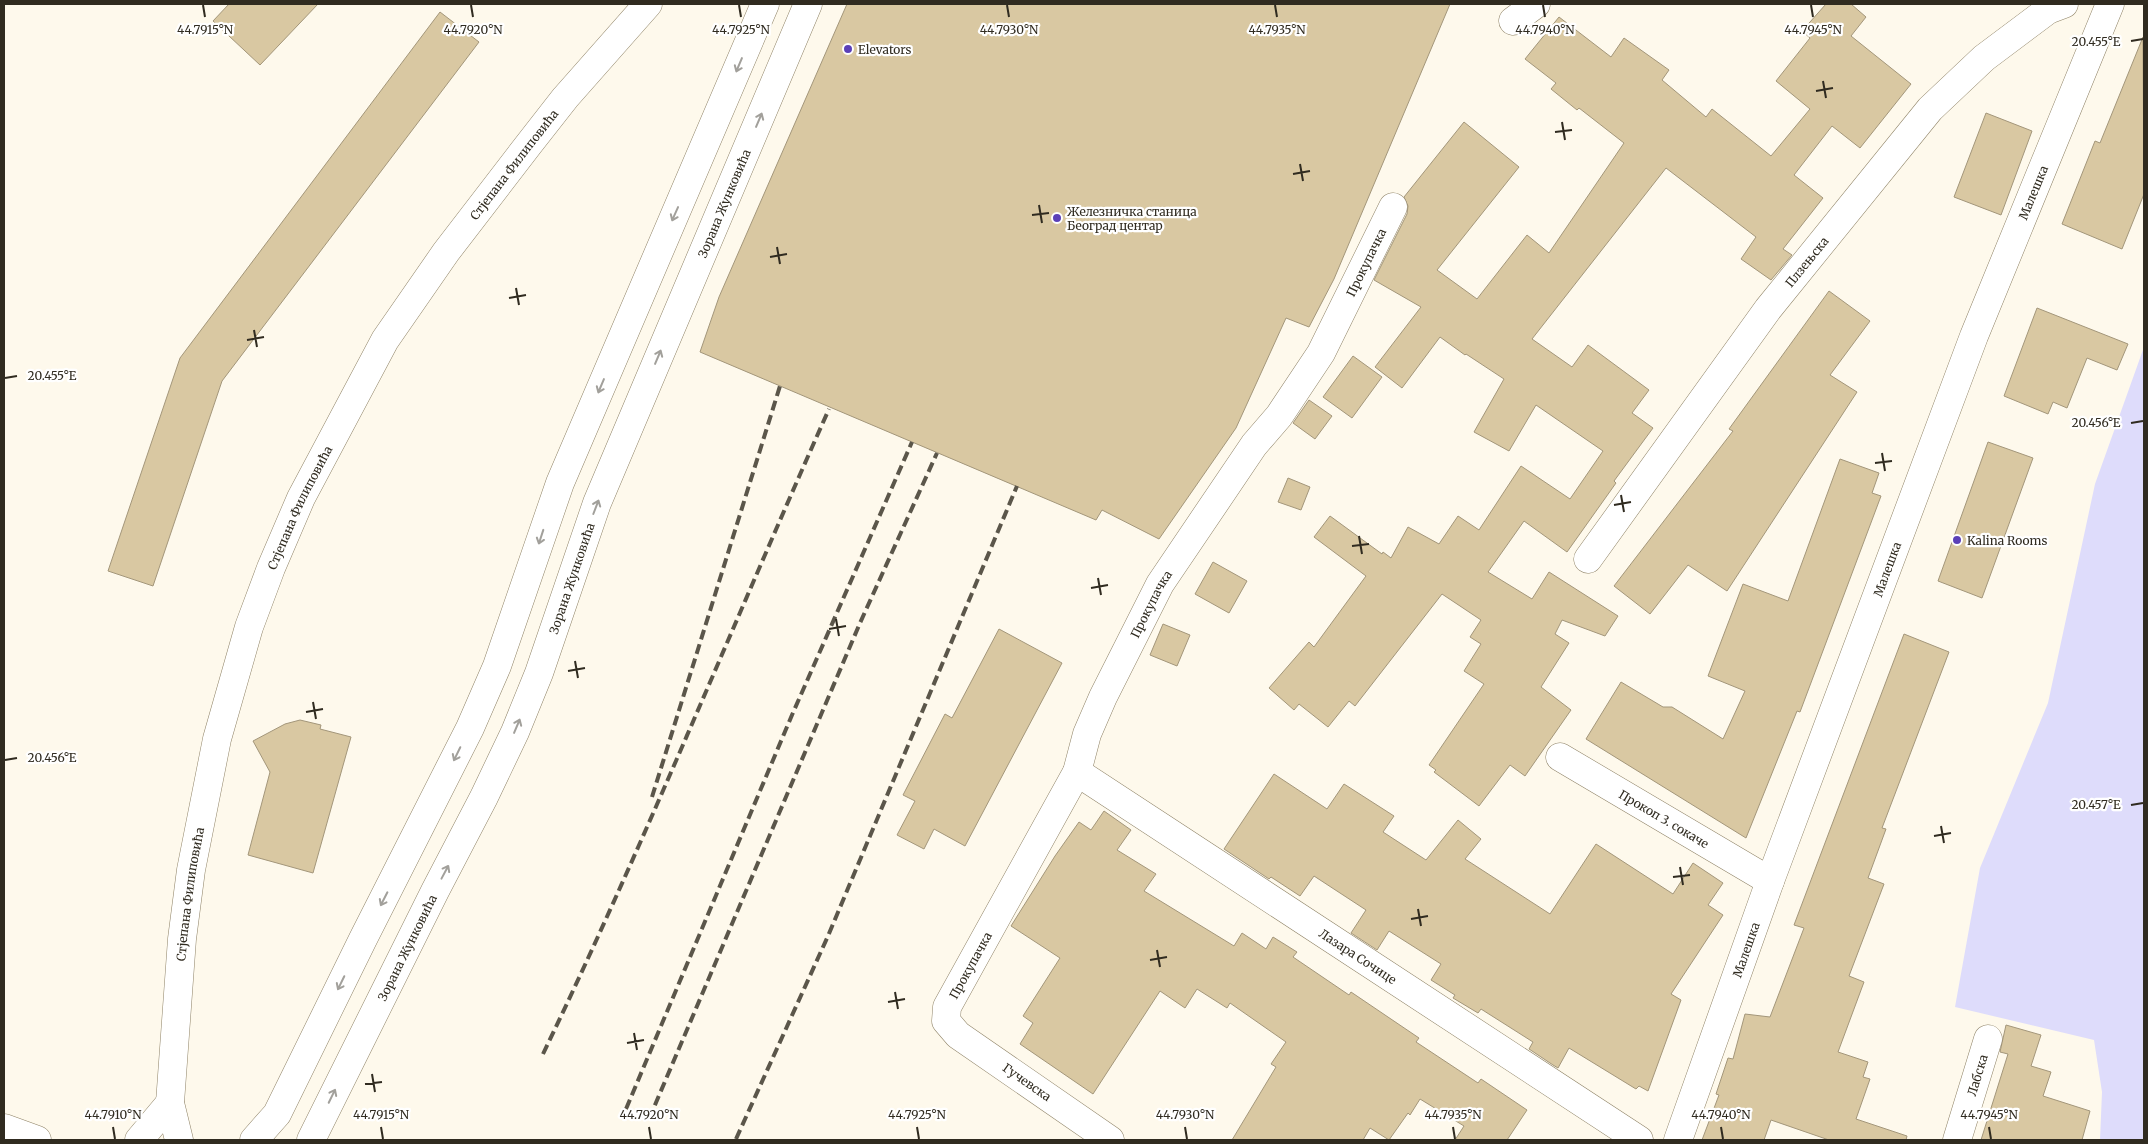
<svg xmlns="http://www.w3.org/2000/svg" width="2148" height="1144" viewBox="0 0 2148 1144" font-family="Merriweather,serif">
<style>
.green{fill:#dedcfb}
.building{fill:#d9c8a2;stroke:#a3967a}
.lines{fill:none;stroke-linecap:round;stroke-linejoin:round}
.street-casing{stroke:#8f8367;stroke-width:29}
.street{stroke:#fff;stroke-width:28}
.rail{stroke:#5b564a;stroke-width:4;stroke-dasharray:10 5;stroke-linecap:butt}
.oneway{stroke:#a2a09b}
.ticks{fill:none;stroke:#302b20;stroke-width:2}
.poi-dot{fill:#5b40b8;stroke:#fff;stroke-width:2}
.labels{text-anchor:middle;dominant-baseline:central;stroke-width:4.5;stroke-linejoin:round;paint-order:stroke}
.poi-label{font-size:12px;fill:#302b20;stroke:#fff;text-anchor:start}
.street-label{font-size:12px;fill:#302b20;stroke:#fff}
.ticks-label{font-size:12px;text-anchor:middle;fill:#302b20;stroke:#fff;stroke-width:4.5;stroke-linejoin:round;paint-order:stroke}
</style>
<rect width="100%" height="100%" fill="#fef9ec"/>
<path class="green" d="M2144,347V1140H2100L2102,1092L2094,1040L1955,1007L1980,868L2048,703L2095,484Z"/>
<g class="building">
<path d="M229,4H318L260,65L213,21Z"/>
<path d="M847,4H1450L1334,279L1309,327L1286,318L1236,428L1159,539L1102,510L1096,520L700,352L719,297Z"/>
<path d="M1826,4H1851L1866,17L1851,36L1911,84L1860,148L1832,126L1794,175L1823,198L1783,249L1792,255L1771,280L1741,259L1756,237L1666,168L1532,339L1572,367L1588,345L1649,390L1632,413L1653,428L1614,481L1616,483L1567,552L1524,521L1488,572L1532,599L1549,572L1618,616L1605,636L1562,620L1555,634L1569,643L1541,687L1571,710L1525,776L1510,765L1479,806L1434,772L1436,770L1429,765L1484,684L1464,671L1481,644L1470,637L1481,620L1442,594L1355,706L1349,701L1328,727L1299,704L1294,710L1269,688L1309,642L1314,647L1366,576L1314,537L1330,516L1382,554L1383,552L1391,558L1408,527L1439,544L1458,516L1479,530L1521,466L1570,499L1603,451L1536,405L1509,451L1474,432L1504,379L1466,354L1465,355L1440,337L1402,388L1375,367L1421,307L1374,280L1407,214L1408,206L1404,197L1464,122L1519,167L1437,270L1477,299L1527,235L1549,253L1624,143L1579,108L1577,110L1551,89L1556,83L1525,59L1559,17L1611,57L1624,38L1669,70L1662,80L1706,117L1712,109L1771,156L1810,109L1776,81L1810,38L1802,31Z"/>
<path d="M440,12L479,42L222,381L153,586L108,571L180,358Z"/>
<path d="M2143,37L2144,194L2122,249L2062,224L2095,141L2100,143Z"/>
<path d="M1986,113L2032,131L2001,215L1954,197Z"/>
<path d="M1829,291L1870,321L1830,375L1857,392L1727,591L1688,565L1650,614L1614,586L1733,431L1729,429Z"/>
<path d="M2037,308L2128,344L2117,370L2087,358L2067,408L2053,402L2048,414L2004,396Z"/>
<path d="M1353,356L1382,377L1352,418L1323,397Z"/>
<path d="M1309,400L1332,416L1315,439L1293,423Z"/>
<path d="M1988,442L2033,458L1982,598L1938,581Z"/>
<path d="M1840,459L1879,473L1872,493L1881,496L1800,712L1797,711L1746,838L1586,739L1621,682L1663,707H1672L1723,739L1745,691L1708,676L1743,584L1788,601Z"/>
<path d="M1288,478L1310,487L1301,510L1278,502Z"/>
<path d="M1213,562L1247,581L1229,613L1195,594Z"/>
<path d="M1163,624L1190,635L1177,666L1150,655Z"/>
<path d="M999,629L1062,663L965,846L934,829L924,849L897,835L915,801L903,795L945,714L952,718Z"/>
<path d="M1904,634L1949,652L1882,828L1886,829L1868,878L1884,884L1849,976L1864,982L1838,1052L1868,1062L1863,1077L1870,1079L1856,1119L1907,1136L1906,1140H1829L1771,1120L1764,1140H1702L1719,1095L1716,1094L1728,1058L1733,1059L1745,1014L1770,1017L1804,928L1794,925Z"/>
<path d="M300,720L321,725L320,729L351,737L313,873L248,855L270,772L253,741L285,724Z"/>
<path d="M1274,774L1327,809L1344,784L1394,816L1383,832L1426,860L1458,820L1481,839L1465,859L1550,914L1596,844L1673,894L1693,863L1723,883L1708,905L1723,915L1671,994L1681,1000L1648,1091L1639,1086L1636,1089L1569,1048L1558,1068L1553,1065L1529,1049L1533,1042L1481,1009L1478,1013L1453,998L1455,995L1431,980L1441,964L1389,931L1377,950L1351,933L1366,910L1314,876L1300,896L1271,877L1269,879L1224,849Z"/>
<path d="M1104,811L1131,830L1117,850L1156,874L1144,891L1234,946L1242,933L1266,949L1273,937L1297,952L1293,957L1349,995L1351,992L1419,1038L1416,1042L1478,1083L1481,1079L1527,1110L1507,1140H1455L1464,1126L1420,1099L1410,1115L1408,1113L1389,1140L1370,1128L1363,1140H1232L1276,1067L1271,1064L1286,1042L1230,1003L1227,1008L1197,989L1185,1008L1160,991L1093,1094L1020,1044L1033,1023L1023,1016L1060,958L1011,926L1055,856L1079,822L1091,830Z"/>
<path d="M2006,1025L2041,1035L2031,1066L2051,1072L2043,1096L2090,1111L2082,1140H1981L2008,1054L2000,1052Z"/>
</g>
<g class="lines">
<defs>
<g id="street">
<path d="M1513,21L1536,4"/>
<path id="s1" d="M1588,559L1768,309L1930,109L1984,58L2048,10L2064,4"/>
<path id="s2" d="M1560,757L1770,881"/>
<path id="s3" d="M1077,772L1639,1140"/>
<path d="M4,1128L37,1140"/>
<path d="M139,1140L170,1103"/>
<path id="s4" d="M179,1140L170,1103L182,939L191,870L217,739L249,627L271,568L301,498L385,340L446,252L529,144L565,98L648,4"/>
<path d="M254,1140L277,1114L363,939L470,728L497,666L560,483L765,4"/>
<path id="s5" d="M311,1140L435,891L484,797L515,732L539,673L597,503L808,4"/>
<path id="s6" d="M1110,1140L958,1035L946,1021L947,1007L1077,772L1087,734L1103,697L1160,584L1254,445L1279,416L1321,353L1393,207"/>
<path id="s7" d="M1678,1140L1770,881L1974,336L2110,4"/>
<path id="s8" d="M1957,1140L1988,1039"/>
</g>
</defs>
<use href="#street" class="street-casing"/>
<use href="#street" class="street"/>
<g class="rail">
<path d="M652,797L780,386"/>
<path d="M543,1054C645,842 733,624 829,409"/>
<path d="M626,1109L792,715L912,442"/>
<path d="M649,1119L860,623L937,453"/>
<path d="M736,1139L828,936L1017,486"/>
</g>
</g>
<defs><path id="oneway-shaft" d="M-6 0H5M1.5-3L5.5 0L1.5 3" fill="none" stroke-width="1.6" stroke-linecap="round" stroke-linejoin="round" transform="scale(1.25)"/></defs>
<g class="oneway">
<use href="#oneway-shaft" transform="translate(739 65) rotate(113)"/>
<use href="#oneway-shaft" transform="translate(759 120) rotate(-67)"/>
<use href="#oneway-shaft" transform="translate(675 214) rotate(114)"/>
<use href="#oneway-shaft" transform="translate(658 357) rotate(-67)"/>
<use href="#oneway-shaft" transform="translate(601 386) rotate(113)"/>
<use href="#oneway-shaft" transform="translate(596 507) rotate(-69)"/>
<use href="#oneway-shaft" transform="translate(541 537) rotate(108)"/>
<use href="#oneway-shaft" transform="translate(517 726) rotate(-67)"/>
<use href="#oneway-shaft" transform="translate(457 754) rotate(116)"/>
<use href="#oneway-shaft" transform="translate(445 872) rotate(-62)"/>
<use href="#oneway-shaft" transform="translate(384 899) rotate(117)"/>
<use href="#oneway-shaft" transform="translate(341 983) rotate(116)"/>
<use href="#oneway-shaft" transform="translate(332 1096) rotate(-64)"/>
</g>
<path class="ticks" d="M203,5L205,17M471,5L473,17M739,5L741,17M1007,5L1009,17M1275,5L1277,17M1543,5L1545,17M1811,5L1813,17M2131,41L2143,39M1823,81L1826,98M1816,91L1833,88M1562,122L1565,140M1555,132L1572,130M1300,164L1303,181M1293,174L1310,171M1039,205L1042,223M1032,215L1049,213M777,247L780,264M770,257L787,254M516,288L519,305M509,298L526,295M254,330L257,347M247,340L264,337M5,378L17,376M2131,423L2143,421M1882,453L1885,471M1875,463L1892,461M1621,495L1624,512M1614,505L1631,502M1359,536L1362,554M1352,546L1369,544M1098,578L1101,595M1091,588L1108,585M836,619L839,636M829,629L846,626M575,661L578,678M568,671L585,668M313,702L316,719M306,712L323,709M5,760L17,758M2131,805L2143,803M1941,826L1944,843M1934,836L1951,833M1680,867L1683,885M1673,877L1690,875M1418,909L1421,926M1411,919L1428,916M1157,950L1160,967M1150,960L1167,957M895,992L898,1009M888,1002L905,999M634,1033L637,1050M627,1043L644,1040M372,1074L375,1092M365,1084L382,1082M113,1127L115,1139M381,1127L383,1139M649,1127L651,1139M917,1127L919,1139M1185,1127L1187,1139M1453,1127L1455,1139M1721,1127L1723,1139M1989,1127L1991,1139"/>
<g class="poi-dot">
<circle cx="848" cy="49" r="5"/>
<circle cx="1057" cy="218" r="5"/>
<circle cx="1957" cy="540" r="5"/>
</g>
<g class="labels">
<g class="poi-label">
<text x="858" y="49">Elevators</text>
<text x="1067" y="211">Железничка станица<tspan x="1067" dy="14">Београд центар</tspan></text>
<text x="1967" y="540">Kalina Rooms</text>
</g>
<g class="street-label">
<text stroke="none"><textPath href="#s4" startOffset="1058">Стјепана Филиповића</textPath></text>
<text stroke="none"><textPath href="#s7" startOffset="1012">Малешка</textPath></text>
<text stroke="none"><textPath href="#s5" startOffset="1025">Зорана Жунковића</textPath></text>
<text stroke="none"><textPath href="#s6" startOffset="1075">Прокупачка</textPath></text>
<text stroke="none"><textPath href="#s1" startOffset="369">Плзењска</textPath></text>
<text stroke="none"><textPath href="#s4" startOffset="652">Стјепана Филиповића</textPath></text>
<text stroke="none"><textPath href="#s7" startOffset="608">Малешка</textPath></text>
<text stroke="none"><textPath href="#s5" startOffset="620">Зорана Жунковића</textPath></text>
<text stroke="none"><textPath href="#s6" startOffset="670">Прокупачка</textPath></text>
<text stroke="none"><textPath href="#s2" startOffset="121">Прокоп 3. сокаче</textPath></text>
<text stroke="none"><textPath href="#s4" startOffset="248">Стјепана Филиповића</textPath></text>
<text stroke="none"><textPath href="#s5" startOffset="215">Зорана Жунковића</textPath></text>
<text stroke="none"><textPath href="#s7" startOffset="202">Малешка</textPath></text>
<text stroke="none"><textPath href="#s3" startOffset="336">Лазара Сочице</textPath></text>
<text stroke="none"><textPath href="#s6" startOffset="265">Прокупачка</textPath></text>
<text stroke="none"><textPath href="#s8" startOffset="68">Лабска</textPath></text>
<text transform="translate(1027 1082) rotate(35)">Гучевска</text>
</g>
</g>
<g class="ticks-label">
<text x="205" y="34">44.7915°N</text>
<text x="473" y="34">44.7920°N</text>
<text x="741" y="34">44.7925°N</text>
<text x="1009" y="34">44.7930°N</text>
<text x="1277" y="34">44.7935°N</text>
<text x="1813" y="34">44.7945°N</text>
<text x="1545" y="34">44.7940°N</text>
<text x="2096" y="46">20.455°E</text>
<text x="52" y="380">20.455°E</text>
<text x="2096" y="427">20.456°E</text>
<text x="52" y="762">20.456°E</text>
<text x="2096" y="809">20.457°E</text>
<text x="113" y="1119">44.7910°N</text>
<text x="381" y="1119">44.7915°N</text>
<text x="649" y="1119">44.7920°N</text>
<text x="917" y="1119">44.7925°N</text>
<text x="1185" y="1119">44.7930°N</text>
<text x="1453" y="1119">44.7935°N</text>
<text x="1721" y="1119">44.7940°N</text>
<text x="1989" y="1119">44.7945°N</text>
</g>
<rect width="2148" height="1144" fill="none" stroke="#302b20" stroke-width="10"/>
</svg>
